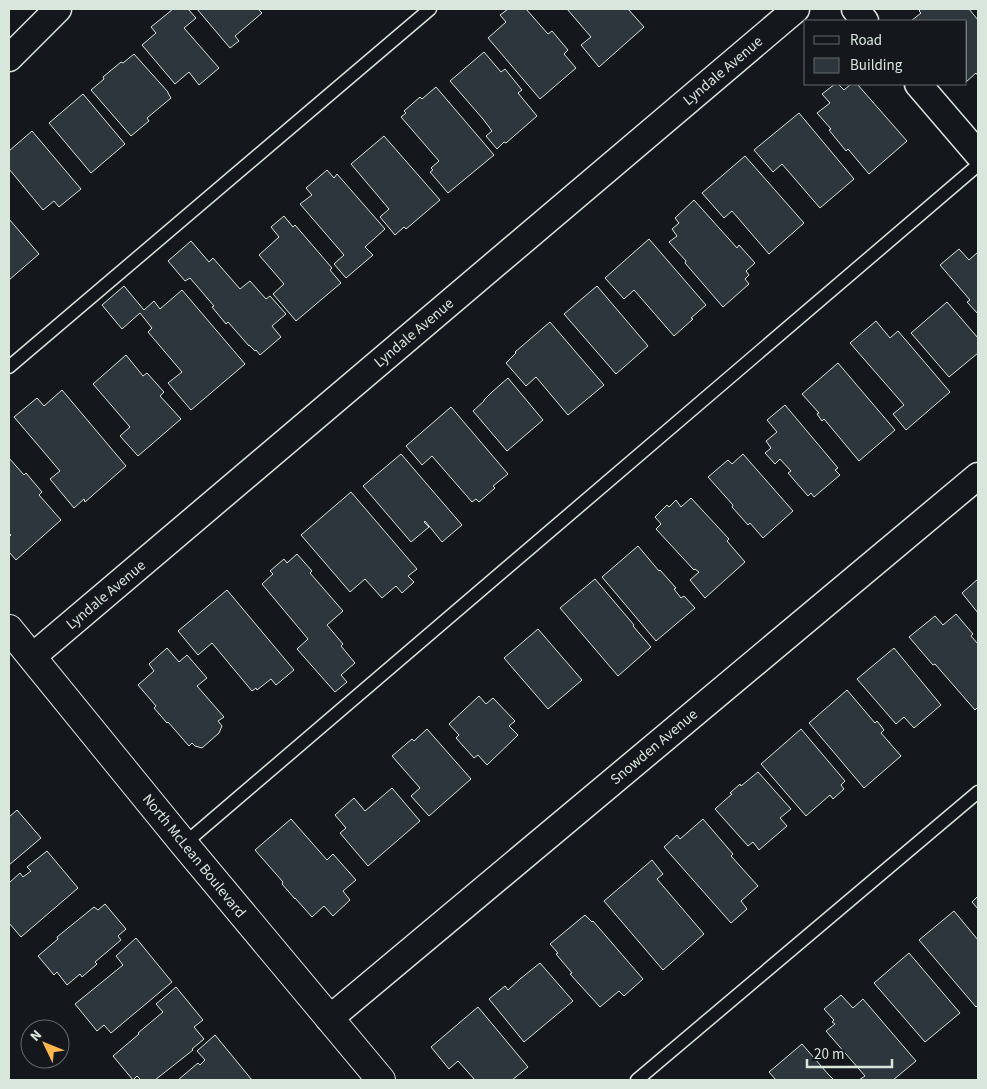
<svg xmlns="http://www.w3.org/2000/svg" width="987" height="1089" viewBox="0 0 987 1089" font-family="'Source Sans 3',sans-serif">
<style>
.building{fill:#2c363c;stroke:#d8e6dc}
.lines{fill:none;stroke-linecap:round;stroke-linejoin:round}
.service-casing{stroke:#d8e6dc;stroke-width:15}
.minor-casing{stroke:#d8e6dc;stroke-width:29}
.secondary-casing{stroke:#d8e6dc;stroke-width:30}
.service{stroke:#14181c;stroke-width:12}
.minor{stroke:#14181c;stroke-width:26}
.secondary{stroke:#14181c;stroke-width:28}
.labels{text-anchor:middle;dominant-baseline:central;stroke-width:4;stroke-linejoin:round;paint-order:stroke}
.street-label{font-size:15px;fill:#d8e6dc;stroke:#14181c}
</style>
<rect width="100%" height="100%" fill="#14181c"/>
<g class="building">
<path d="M173,9H188L196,18L184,28L219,68L199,85L189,72L175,84L142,45L156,33L151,27Z"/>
<path d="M197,9H258L262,13L235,36L239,41L230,48Z"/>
<path d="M508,9H526L548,34L552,31L568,50L564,54L576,68L540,99L488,38L506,22L500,15Z"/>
<path d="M567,9H628L644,27L599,67L581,45L591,37Z"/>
<path d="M921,9H969L978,20V76L976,73L966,82V21H911L921,13L919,11Z"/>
<path d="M484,52L501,72L505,69L522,90L518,93L537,116L506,143L504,142L497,149L486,136L492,131L483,119L450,81Z"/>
<path d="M134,54L168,92V93L171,98L147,118L149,121L131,136L91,90L104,79L103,77L121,62L123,63Z"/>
<path d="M835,84H838L844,90L851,84H857L907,141L869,174L848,149L846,151L829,130L831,129L817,113L830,103L822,94Z"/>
<path d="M436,87L494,155L448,193L430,172L433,170L431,168L439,161L401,117L406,113L404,111L420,97L422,99Z"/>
<path d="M83,94L125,144L91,173L49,123Z"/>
<path d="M799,113L854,179L820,208L782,164L773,172L754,150Z"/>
<path d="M32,131L81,189L59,207L54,201L43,210L9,169V151Z"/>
<path d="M384,136L440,200L406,229L404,227L395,235L380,217L389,209L351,164Z"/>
<path d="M745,156L804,223L769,254L732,211L724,218L702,193Z"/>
<path d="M327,170L334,178L337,174L385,229L365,247L373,255L346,278L334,264L344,255L300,204L312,195L306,188Z"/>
<path d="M694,200L737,248L739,245L755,263L746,271L749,275L745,279L749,284L723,307L685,263L686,261L669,242L677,236L672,229L679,223L675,218Z"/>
<path d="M284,216L293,227L295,225L332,268L330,270L341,283L296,321L273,294L284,284L259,255L279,237L271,227Z"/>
<path d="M9,219L39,254L9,280Z"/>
<path d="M649,239L706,305L691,318L693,319L674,336L634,290L624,299L605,278Z"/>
<path d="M191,241L209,262L213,258L240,289L250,281L266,299L270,296L286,314L272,326L281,337L260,355L256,350L255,351L249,345V346L228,322L226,324L212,307L214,306L190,278L185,281L168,261Z"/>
<path d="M959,249L969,260L978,252V314L967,302L970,300L940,265Z"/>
<path d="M124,286L144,310L154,301L160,309L182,290L245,364L191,410L168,383L182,372L148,332L152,328L140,313L122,329L102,305Z"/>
<path d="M597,286L648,346L616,374L564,314Z"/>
<path d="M947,302L978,338V353L949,377L911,333Z"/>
<path d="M876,321L890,338L898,331L950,392L906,430L893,414L904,405L850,343Z"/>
<path d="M550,322L604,385L568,415L536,377L526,386L506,363L516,353L515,352Z"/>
<path d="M126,355L143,376L147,373L164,392L160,396L181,419L138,456L120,436L130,427L93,384Z"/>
<path d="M838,363L895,430L859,461L824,419L822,421L817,414L819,413L802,394Z"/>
<path d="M508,378L543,420L507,451L473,411L484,401V400L492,392Z"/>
<path d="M62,390L126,466L85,502L84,499L74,508L50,479L60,471L14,417L37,398L44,406Z"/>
<path d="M785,405L838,468L835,470L840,475L814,497L811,493L808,496L788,473L791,471L780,459L775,464L765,453L771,448L766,441L777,432L767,420Z"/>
<path d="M451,407L508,474L493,486L495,488L479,502L476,499L472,502L432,456L422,465L406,446Z"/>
<path d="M401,454L462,525L442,542L425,521L424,522L429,527L411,542L363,486Z"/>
<path d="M743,454L793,511L763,538L750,523L748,525L732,507L733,505L708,477L728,460L732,464Z"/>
<path d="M9,458L24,475L26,473L42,492L39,495L61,520L16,560L9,552V537L11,535L9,533Z"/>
<path d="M351,492L417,569L408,576L414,582L402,593L396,586L382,598L365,579L350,592L301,535Z"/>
<path d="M691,498L729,539L727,541L745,562L705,598L690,580L699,572L695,569L694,570L656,529L661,524L655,517L667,505L669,507L676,500L681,507Z"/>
<path d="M638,546L659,571L660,570L676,588L674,589L681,598L684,596L695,608L656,641L602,577Z"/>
<path d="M297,554L312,571L310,573L343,611L327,625L343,644L341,646L355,663L341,675L347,682L335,692L297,649L308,639L262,584L273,574L270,571L284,559L287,563Z"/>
<path d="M595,579L634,625L633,626L651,647L618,676L560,608Z"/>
<path d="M978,579V613L962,593Z"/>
<path d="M227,590L294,670L276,685L271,679L257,690L256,688L252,691L212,643L198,655L178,631Z"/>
<path d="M956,614L973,634L971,636L978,644V707L975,710L935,664L933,665L909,637L935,616L943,625Z"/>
<path d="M538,629L582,680L548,709L504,658Z"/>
<path d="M167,648L179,662L187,655L207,678L197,686L224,717L218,721L222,726L219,733L202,748L195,746L192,743L189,746L168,722L167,723L154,708L156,706L138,685L154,671L149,664Z"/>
<path d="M894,648L941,705L914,728L904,717L896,724L857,679Z"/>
<path d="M847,690L875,723L877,721L884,730L881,733L901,756L864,788L809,723Z"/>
<path d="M479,696L486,704L493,698L515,721L509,726L518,735L487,765L478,755L474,758L456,738L459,735L449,724Z"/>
<path d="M427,729L471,779L429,816L411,796L420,788L392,756L412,739L414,741Z"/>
<path d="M801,729L845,781L841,785L844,789L833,799L830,795L806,816L761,764Z"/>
<path d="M758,772L791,809L780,818L787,826L759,850L753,842L748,846L715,809L732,794L730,793L740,784L741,786Z"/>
<path d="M392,788L420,821L368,866L340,833L346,828L335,815L354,798L365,811Z"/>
<path d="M17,810L41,838L9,865V817Z"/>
<path d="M291,819L327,860L333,854L356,880L343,891L350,900L333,916L324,906L312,917L295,898V899L282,884L283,882L255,850Z"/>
<path d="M703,819L733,854L731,856L758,886L741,901L747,909L731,923L664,847L677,835L680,839Z"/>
<path d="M47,851L78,888L21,937L9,923V883L20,873L23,877L31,871L27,867Z"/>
<path d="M652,860L663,874L657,879L704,934L663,970L604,901Z"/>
<path d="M978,896V909L972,902Z"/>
<path d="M105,904L126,929L118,936L121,940L95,962L97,964L82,977L80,974L67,985L57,972L54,975L38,956L58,939L57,937L94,907L98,910Z"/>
<path d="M954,911L978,940V1005L976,1007L919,940Z"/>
<path d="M585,915L592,922L593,921L643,979L624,996L619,991L600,1007L570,974L572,973L556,954L558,953L550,944Z"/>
<path d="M136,938L172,982L111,1033L104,1025L97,1031L75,1004L123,965L116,956Z"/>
<path d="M909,953L960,1013L925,1042L874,983Z"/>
<path d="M540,963L573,1001L524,1042L489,999L505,986L508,990L520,979Z"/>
<path d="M176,987L203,1020L194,1027L204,1039L192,1049L193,1050L155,1080H141L137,1076L133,1080L113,1056L139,1034L138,1033L163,1012L156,1004Z"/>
<path d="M841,995L853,1008L863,999L916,1061L893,1080H859L865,1076L826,1031L835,1024L832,1022L834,1020L824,1009Z"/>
<path d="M478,1007L528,1067L512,1080H475L458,1061L449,1069L431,1047Z"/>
<path d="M215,1035L252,1080H178L198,1063L200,1065L205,1060L197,1051Z"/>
<path d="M802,1044L828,1074L834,1080H776L769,1072Z"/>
</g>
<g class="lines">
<defs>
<g id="service">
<path d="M9,367L430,9"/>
<path d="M184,844L978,165"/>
<path d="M637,1080L978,792"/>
</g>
<g id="minor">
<path d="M855,9L865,21"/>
<path d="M9,58L58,9"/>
<path d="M918,84L978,154"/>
<path d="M32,657L796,9"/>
<path d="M329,1019L978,476"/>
</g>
<path id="secondary" d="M9,629L184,844L381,1080"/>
</defs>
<use href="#service" class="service-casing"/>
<use href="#minor" class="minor-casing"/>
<use href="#secondary" class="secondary-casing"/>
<use href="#service" class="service"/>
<use href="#minor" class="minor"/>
<use href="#secondary" class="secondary"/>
</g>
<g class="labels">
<g class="street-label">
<text transform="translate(723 71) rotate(-40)">Lyndale Avenue</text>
<text transform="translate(414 333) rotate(-40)">Lyndale Avenue</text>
<text transform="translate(106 595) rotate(-40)">Lyndale Avenue</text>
<text transform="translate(654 747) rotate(-40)">Snowden Avenue</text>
<text transform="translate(194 856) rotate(51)">North McLean Boulevard</text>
</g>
</g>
<rect width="987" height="1089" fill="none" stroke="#d8e6dc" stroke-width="20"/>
<rect x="804" y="20" width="162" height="65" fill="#14181c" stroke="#626a69"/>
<rect x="814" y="36" width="25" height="8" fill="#14181c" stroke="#626a69"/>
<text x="850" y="45" font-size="15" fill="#d8e6dc">Road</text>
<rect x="814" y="58" width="25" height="15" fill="#2c363c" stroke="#626a69"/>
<text x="850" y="70" font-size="15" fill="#d8e6dc">Building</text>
<g transform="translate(45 1044) rotate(313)"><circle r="24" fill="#14181c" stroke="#626a69"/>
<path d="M0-4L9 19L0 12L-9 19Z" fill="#ffb74d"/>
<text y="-8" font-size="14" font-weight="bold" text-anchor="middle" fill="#d8e6dc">N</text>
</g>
<path d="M807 1059v8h85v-8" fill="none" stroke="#d8e6dc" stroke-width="2.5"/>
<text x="814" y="1059" font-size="15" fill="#d8e6dc" stroke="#14181c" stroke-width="4" paint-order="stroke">20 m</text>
</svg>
